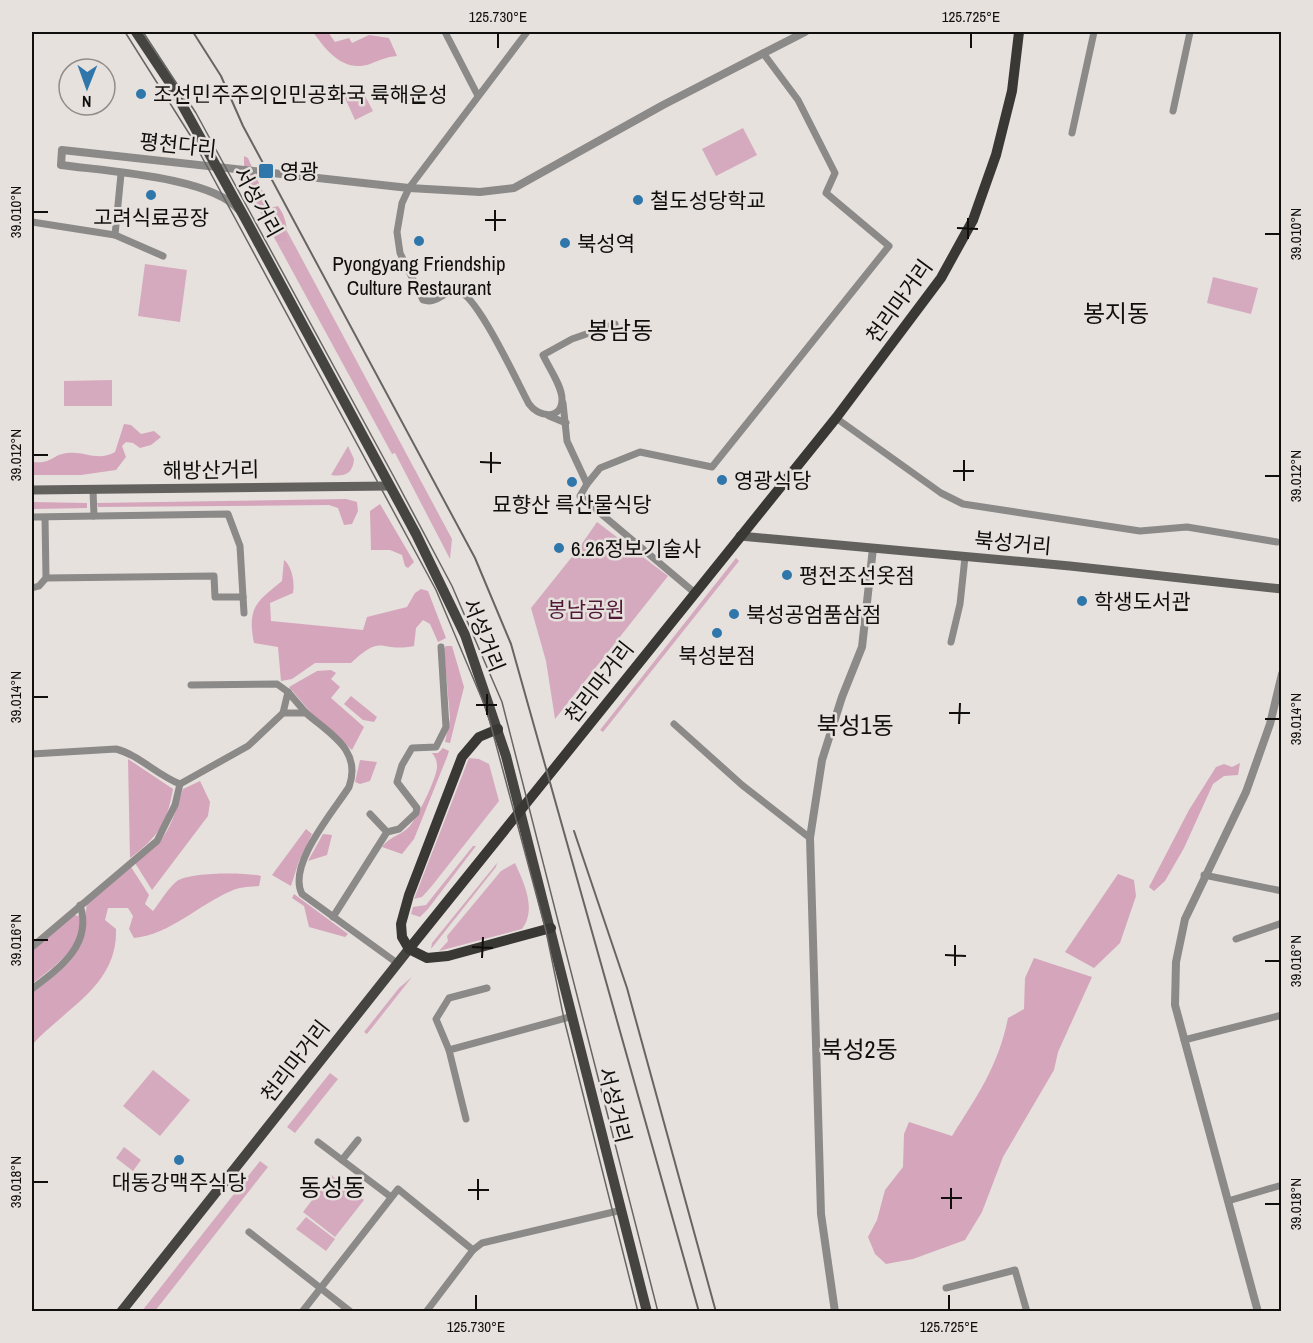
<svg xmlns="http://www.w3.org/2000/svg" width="1313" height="1343" viewBox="0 0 1313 1343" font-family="'Archivo Narrow','Noto Sans KR',sans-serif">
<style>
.green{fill:#d5aabe}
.forest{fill:#d5a5bb}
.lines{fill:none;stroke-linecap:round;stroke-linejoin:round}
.minor{stroke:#8b8a88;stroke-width:7}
.tertiary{stroke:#8b8a88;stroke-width:8}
.secondary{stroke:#62615e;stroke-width:9}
.primary{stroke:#454441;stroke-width:10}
.trunk{stroke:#3a3835;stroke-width:10}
.tram{stroke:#676563;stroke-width:1.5}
.rail{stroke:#676563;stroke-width:2}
.ticks{fill:none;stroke:#100f0e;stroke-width:2}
.poi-dot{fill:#2f76ab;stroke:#e6e1dd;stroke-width:2}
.labels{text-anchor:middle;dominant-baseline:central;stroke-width:5;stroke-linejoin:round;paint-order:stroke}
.poi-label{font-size:21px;fill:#100f0e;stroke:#e6e1dd;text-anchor:start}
.street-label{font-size:21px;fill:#100f0e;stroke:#e6e1dd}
.park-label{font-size:21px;fill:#501737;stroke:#e6e1dd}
.quarter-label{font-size:24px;fill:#100f0e;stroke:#e6e1dd}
.neatline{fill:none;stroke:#100f0e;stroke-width:2}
.ticks-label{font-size:15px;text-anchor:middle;fill:#100f0e}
</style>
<rect width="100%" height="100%" fill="#e6e1dd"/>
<g class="green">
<path d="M353,94L365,96L373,111L355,120L345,98Z"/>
<path d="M743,128L757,155L716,176L702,149Z"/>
<path d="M287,231L452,539L450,559L395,453L392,454L276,241H285Z"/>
<path d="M145,264L187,270L180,322L138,316Z"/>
<path d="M1213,277L1258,288L1251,314L1207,303Z"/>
<path d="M112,380V406H64V381Z"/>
<path d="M348,446L354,459C353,474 344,477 331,475Z"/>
<path d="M597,522L668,576L555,719L546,661L531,608L579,548Z"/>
<path d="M736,558L739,561L603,732L600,730Z"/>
<path d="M469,758L479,759L489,764L499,801L431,887L422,897L414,899Z"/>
<path d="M473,846H476L428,909L420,917L411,914L413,907L426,905Z"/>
<path d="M497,863L496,867L431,949L432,943Z"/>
<path d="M515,863C524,883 537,909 522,929L439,951L448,941L447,936L501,871Z"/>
<path d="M412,977L367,1034L364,1032L399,988Z"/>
<path d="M153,1070L190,1100L160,1136L123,1106Z"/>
<path d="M330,1073L338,1079L295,1133L287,1127Z"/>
<path d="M124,1147L141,1160L133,1171L116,1158Z"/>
<path d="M260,1161L268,1167L155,1311H142Z"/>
<path d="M331,1175L364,1200L335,1237L303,1212Z"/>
<path d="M306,1217L335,1239L326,1251L296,1229Z"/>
</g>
<g class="forest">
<path d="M313,32H328L335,42L349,38L352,43L369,35L389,38L397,56C386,57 380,60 370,64C343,73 326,50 313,32Z"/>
<path d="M244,156L248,158L270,208L278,206C286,217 288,228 286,241H276L244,182Z"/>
<path d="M124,424L131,425L141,434L154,431L161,437L151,445L140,448L133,443L126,442L122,446L126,457L116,470L81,475H32V462C54,464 52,454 68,453C85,451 98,462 115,452Z"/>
<path d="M346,499L357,502L358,511L352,524L344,525L338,508L329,505L98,507L97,503Z"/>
<path d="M32,502L87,503V508L32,509Z"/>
<path d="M380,504L414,562L408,568L405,566L402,555L390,550H371L370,511Z"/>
<path d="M284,560C292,566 295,583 293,593L270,603L271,621L363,630L367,617L407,607L415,593L421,589L428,591L446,638L438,642L430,624L423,620L416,628L414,646C378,653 384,632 351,663H315L292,679L281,681L278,647L254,643C247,608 256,602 282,581Z"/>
<path d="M446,646H452L464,687L450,743L445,742L450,718L444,649Z"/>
<path d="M331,670L336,673L331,679L340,687L331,698L364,727L352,750L312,714L289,687L317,671Z"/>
<path d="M351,696L377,717L374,722L363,720L344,704Z"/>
<path d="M443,748L449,751L447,757L414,839L402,854L382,847C389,837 399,836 408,828C416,821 438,776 437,766C437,760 435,757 432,753H438Z"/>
<path d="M128,759L173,789C167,823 158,837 130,858Z"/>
<path d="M360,760L377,762L370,781L360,784L355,782Z"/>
<path d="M1240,763L1238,775L1224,776L1213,784L1184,848L1165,881L1154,891L1149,887L1189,810L1216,767L1224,764L1232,767Z"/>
<path d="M200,781L210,802L208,816L152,890L135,863C168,840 171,825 183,789Z"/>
<path d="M306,829L312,834L299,861L291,886L272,875Z"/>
<path d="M323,834L332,835L327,855L308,861Z"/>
<path d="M131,867L149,895L145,904L153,911C160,902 168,888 177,881C190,872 245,872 261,876L259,886C251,887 239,887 231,891C198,905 171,934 134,938L129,929L133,916L128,908H108L105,920L116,929C118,986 65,1008 32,1045V993C76,959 81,959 87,902Z"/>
<path d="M1118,874L1134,880L1136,896L1120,943L1094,968L1065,952Z"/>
<path d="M294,894L348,934L345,937L309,927L304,906L292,898Z"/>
<path d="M74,915L79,916C86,946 52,968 32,984V951Z"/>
<path d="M1034,958L1092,977L1058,1052L1054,1070L1003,1157L982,1212L965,1240L913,1259L886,1264L875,1254L868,1237L877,1220L885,1190L903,1167L904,1134L909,1122L952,1136C978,1094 998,1067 1008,1018L1024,1009L1025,978Z"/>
</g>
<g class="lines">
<g class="minor">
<path d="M445,32L477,94"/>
<path d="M527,32L409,188L402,203L397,232L400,253L423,300C438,305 444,289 458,291C477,294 518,384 529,404C538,417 562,421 562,399C562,386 549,368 543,355L572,339L615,324"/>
<path d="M1173,111L1190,32"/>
<path d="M1072,133L1094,32"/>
<path d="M32,222L115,235L163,256"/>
<path d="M115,235L121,174"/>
<path d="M563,403L567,441L587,484L580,496L695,593"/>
<path d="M549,416L566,423"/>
<path d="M836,418L941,493L963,504L1140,531L1187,527L1277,542"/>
<path d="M587,484L600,468L640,452L712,467L889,246L826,193L835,173L798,100L763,53"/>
<path d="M93,490L94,516"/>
<path d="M32,517L228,514L240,546L243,597H215L214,576L46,578L45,517"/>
<path d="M32,588L39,586L46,578"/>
<path d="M243,597L244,613"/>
<path d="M951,642L960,604L965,557"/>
<path d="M191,685L277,684L288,692L306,713"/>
<path d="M283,713L288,692"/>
<path d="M674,724L742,785L810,838"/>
<path d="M32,754L116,749C139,755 157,775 180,784L248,746L283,713H306C331,735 362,750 349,787C333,812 287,865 302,894L397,963"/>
<path d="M370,814L387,832"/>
<path d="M1204,875L1282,891"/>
<path d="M333,917L387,832L399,829L416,813L417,808L397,782L402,765L412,748L436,747L446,727L441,647"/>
<path d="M1236,939L1282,923"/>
<path d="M32,947L157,841L175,805L180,784"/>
<path d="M32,989C60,968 93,944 80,905"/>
<path d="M1184,1040L1282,1015"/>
<path d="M449,1050L573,1016"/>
<path d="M466,1119L449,1050L436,1019L449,998L487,988"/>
<path d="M318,1142L391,1197"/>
<path d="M342,1160L358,1140"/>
<path d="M1228,1201L1282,1185"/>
<path d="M249,1232L351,1312"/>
<path d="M946,1288L1015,1270L1027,1312"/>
<path d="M302,1312L398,1189L473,1250"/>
<path d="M426,1312L473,1250L482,1243L622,1210"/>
</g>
<g class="tertiary">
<path d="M239,210C212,177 104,171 61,165L62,150L409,188L480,192L514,188L663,105L805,32"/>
<path d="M835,1312L821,1214L810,838L822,760L842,697L862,647L873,548"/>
<path d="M1258,1312L1175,1005L1176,962L1185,919L1246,792L1270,724L1282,674"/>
</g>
<g class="secondary">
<path d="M32,490L390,486"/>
<path d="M740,536L1070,566L1282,589"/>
</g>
<g class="primary">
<path d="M136,32L170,83L246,220L416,534L465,635L506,756L647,1312"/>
<path d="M121,1312L409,949"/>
</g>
<g class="trunk">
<path d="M498,729L479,737L462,757L409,895L401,924L402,937L409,949L427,958L448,956L551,928"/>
<path d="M409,949L836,418L941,278L973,220L996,155L1012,91L1019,32"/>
</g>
<g class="tram">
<path d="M125,32L190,135L436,590L487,711L546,931L564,1019L638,1312"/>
<path d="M143,32L196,113L394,477L452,586L502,702L658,1312"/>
</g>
<g class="rail">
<path d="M193,32L221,76L243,126L475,558L511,644L699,1312"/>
<path d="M574,831L627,988L716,1312"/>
</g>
</g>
<path class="ticks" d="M498,48V33M971,48V33M33,212H48M485,220H506M957,228L978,229M495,231V210M1265,234H1280M968,239V218M33,455H48M480,462L501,463M953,471H974M491,473V452M1265,476H1280M964,481V460M33,697H48M476,705H497M949,713H970M487,715V694M1265,719H1280M959,724L960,703M33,940H48M472,947L493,948M945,955L966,956M482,958L483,937M1265,961H1280M955,966V945M33,1182H48M468,1190H489M941,1198H962M478,1200V1179M1265,1204H1280M951,1209V1188M476,1310V1295M949,1310V1295"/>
<g class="poi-dot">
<circle cx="141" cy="94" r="6"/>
<rect x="258" y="163" width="16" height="16" rx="3"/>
<circle cx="151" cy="195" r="6"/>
<circle cx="638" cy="200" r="6"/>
<circle cx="419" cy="241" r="6"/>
<circle cx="565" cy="243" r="6"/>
<circle cx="722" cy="480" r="6"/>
<circle cx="572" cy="482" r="6"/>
<circle cx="559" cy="548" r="6"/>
<circle cx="787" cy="575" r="6"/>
<circle cx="1082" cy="601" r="6"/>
<circle cx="734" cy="614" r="6"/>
<circle cx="717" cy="633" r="6"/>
<circle cx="179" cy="1160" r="6"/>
</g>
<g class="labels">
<g class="poi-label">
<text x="153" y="94">조선민주주의인민공화국 륙해운성</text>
<text x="280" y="171">영광</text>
<text x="650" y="200">철도성당학교</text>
<text x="151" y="217" text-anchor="middle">고려식료공장</text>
<text x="577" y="243">북성역</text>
<text x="419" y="263" text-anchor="middle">Pyongyang Friendship<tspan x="419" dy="24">Culture Restaurant</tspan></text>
<text x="734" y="480">영광식당</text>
<text x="572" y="504" text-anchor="middle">묘향산 륵산물식당</text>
<text x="571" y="548">6.26정보기술사</text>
<text x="799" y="575">평전조선옷점</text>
<text x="1094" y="601">학생도서관</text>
<text x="746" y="614">북성공엄품삼점</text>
<text x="717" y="655" text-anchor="middle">북성분점</text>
<text x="179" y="1182" text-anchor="middle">대동강맥주식당</text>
</g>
<g class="street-label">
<text transform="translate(178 145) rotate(6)">평천다리</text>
<text transform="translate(258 202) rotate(61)">서성거리</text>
<text transform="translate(899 301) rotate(-54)">천리마거리</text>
<text transform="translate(211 470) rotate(-1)">해방산거리</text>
<text transform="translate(1013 543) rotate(5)">북성거리</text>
<text transform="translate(484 635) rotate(68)">서성거리</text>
<text transform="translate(599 682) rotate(-52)">천리마거리</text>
<text transform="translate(295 1061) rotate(-52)">천리마거리</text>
<text transform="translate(615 1105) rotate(76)">서성거리</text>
</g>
<g class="park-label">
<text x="586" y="609">봉남공원</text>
</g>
<g class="quarter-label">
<text x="1116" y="313">봉지동</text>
<text x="620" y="330">봉남동</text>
<text x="855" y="725">북성1동</text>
<text x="859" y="1049">북성2동</text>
<text x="332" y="1187">동성동</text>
</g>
</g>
<rect width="1313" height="1343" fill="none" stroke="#e6e1dd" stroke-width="66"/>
<g transform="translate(87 87) rotate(181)"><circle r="28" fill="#e6e1dd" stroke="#908d8a" stroke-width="1.5"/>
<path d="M0-4.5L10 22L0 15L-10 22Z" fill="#2f76ab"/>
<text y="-9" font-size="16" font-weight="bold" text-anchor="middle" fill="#100f0e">N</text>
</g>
<rect x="33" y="33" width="1247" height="1277" class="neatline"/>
<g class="ticks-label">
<text x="498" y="22">125.730°E</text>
<text x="971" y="22">125.725°E</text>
<text transform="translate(16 212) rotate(-90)" y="5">39.010°N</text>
<text transform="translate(1296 234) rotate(-90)" y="5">39.010°N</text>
<text transform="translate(16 455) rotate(-90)" y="5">39.012°N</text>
<text transform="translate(1296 476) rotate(-90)" y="5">39.012°N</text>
<text transform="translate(16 697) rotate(-90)" y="5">39.014°N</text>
<text transform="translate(1296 719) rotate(-90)" y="5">39.014°N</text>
<text transform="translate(16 940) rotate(-90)" y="5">39.016°N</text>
<text transform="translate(1296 961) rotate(-90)" y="5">39.016°N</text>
<text transform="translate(16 1182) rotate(-90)" y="5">39.018°N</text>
<text transform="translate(1296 1204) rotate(-90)" y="5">39.018°N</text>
<text x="476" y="1332">125.730°E</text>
<text x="949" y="1332">125.725°E</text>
</g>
</svg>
